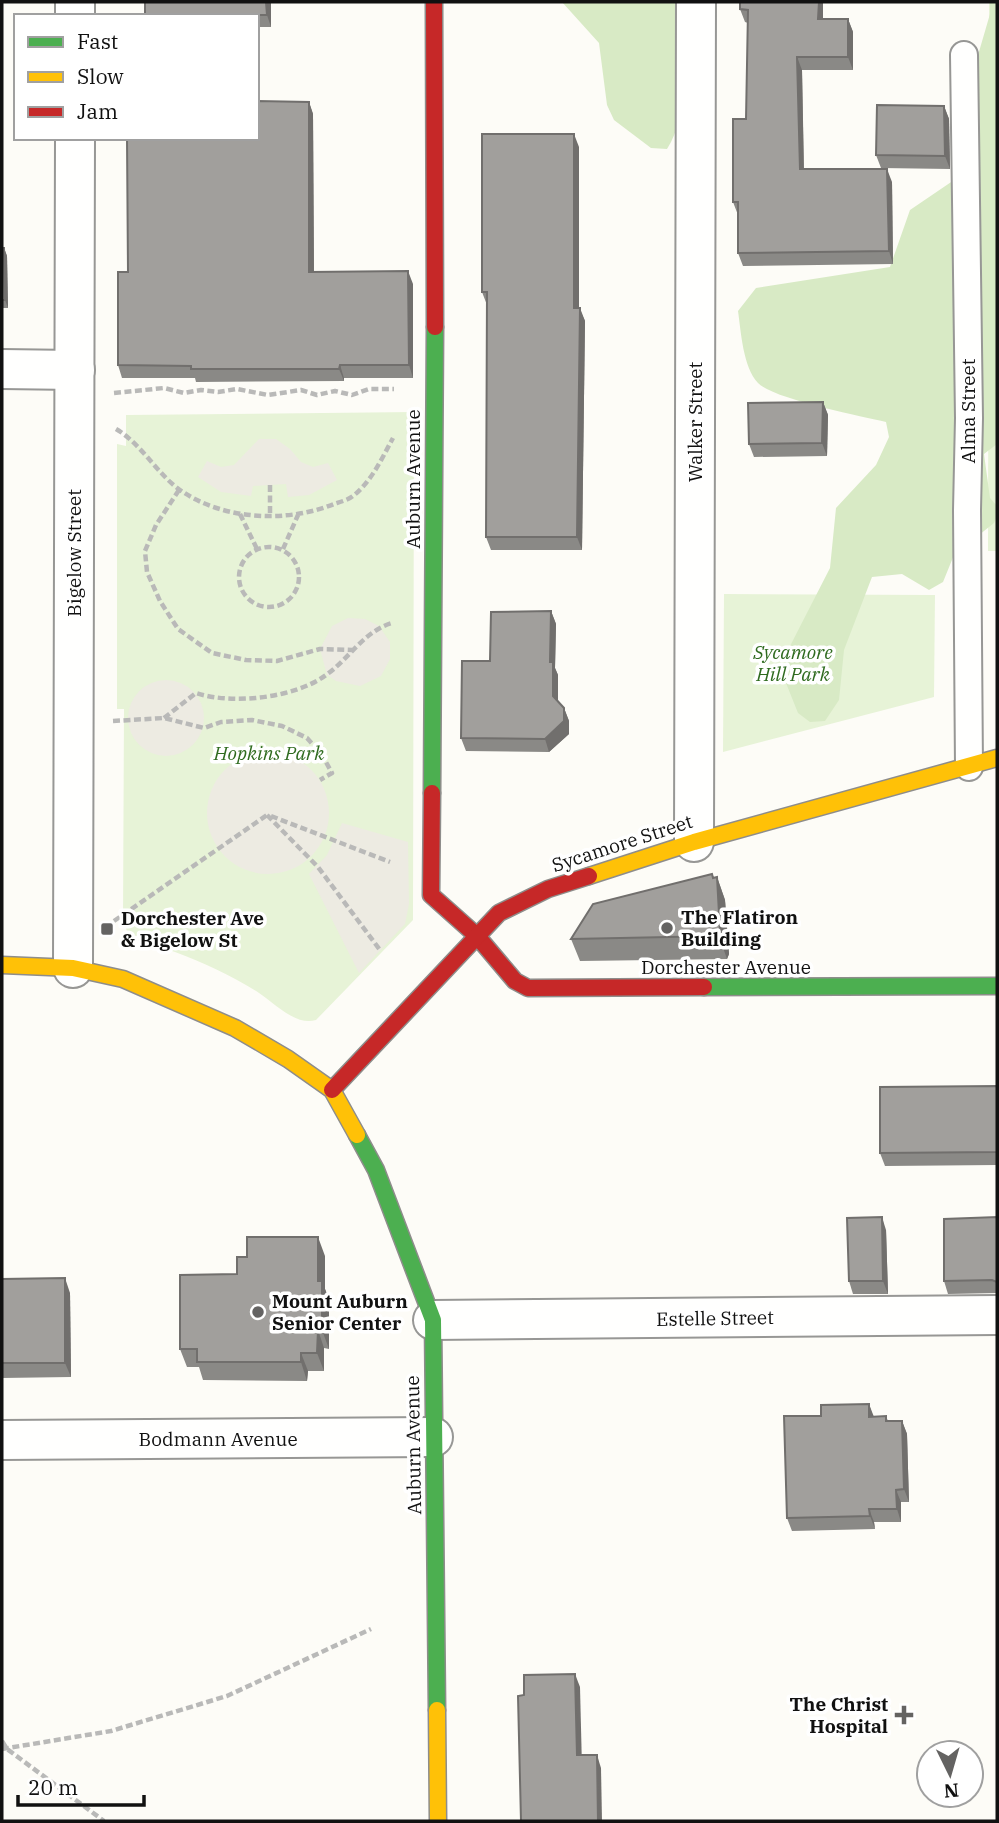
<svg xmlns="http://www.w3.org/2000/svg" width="999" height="1823" viewBox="0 0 999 1823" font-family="'IBM Plex Serif',serif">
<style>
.green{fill:#e7f3d7}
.forest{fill:#d8eac5}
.plaza{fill:#edebe2}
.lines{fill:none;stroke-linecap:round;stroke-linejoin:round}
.lane-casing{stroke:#979795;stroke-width:30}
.street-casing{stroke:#979795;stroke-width:42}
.fast-casing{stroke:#8e8d8b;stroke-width:19}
.slow-casing{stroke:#8e8d8b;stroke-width:19}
.jam-casing{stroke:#8e8d8b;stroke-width:19}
.path{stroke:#b9b9b8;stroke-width:4.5;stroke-dasharray:7 3.5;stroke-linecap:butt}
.lane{stroke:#fffffe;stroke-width:26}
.street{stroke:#fffffe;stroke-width:38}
.fast{stroke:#4caf50;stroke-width:16}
.slow{stroke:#ffc107;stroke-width:16}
.jam{stroke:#c62828;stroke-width:16}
.wall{fill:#8a8986}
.shaded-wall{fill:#716f6d}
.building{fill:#a19f9c;stroke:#716f6d;stroke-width:2}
.poi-dot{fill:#646362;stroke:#fff;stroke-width:2.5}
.labels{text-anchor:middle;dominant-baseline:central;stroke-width:7;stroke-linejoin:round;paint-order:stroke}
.street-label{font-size:19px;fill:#111;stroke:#fff}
.park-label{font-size:19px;font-style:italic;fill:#2f6b1f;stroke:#fff}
.poi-label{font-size:19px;font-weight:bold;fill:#111;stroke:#fff;text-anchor:start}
</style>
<rect width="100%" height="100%" fill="#fdfcf7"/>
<g class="green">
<path d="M989,2H997V551H988Z"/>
<path d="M414,412L413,920L316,1020C295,1026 276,1004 259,993C233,976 204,963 175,952C161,947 146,944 132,939L128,934L123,920L124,709H117V444L126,446V415Z"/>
<path d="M724,594L935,595L934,697L723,752Z"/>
</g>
<g class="forest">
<path d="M562,2H686C685,42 690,116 667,149L651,148L614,120L607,105L599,43Z"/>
<path d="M990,2H997V444L984,454L990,498L997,506V516L994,523L954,555L943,582L929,590L902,574L872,577L844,650L839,700L825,721L810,722L798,713L786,683L788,650L830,568L836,508L876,465L889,437L886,422C861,416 773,399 758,383C743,367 741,332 738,311L756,288L890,267L910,210L960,176L969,86L990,14Z"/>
</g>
<g class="plaza">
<path d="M259,439H276L290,449L301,462L313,467L328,463L337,480L309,495L288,497L286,484L253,486L251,496L221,492L198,477L207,461L221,467L234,465Z"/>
<path d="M348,618L365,619L379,626L390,642V659L381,676L360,686L336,681L327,675L320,649L332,626Z"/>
<circle cx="166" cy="718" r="38"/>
<circle cx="268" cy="813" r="61"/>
<path d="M342,823L408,842L409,904L405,924L359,973L309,874L327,855Z"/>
</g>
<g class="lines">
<defs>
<path id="lane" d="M964,55L969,418L967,510L969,767"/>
<g id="street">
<path d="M75,2V16"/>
<path d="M2,369L75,370"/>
<path d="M694,842L696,2"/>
<path d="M73,968L75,138"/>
<path d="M433,1320L997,1315"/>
<path d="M2,1440L433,1437"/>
</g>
<g id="fast">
<path d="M432,793L435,327"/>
<path d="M704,987L997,986"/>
<path d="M357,1135L376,1170L433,1320L437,1710"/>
</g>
<g id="slow">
<path d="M589,876L694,842L997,758"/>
<path d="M2,965L73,968L123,979L235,1028L288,1059L332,1090L357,1135"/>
<path d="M437,1710L438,1821"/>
</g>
<g id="jam">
<path d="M434,2L435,327"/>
<path d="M432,793L431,895L477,936L515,981L528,988L704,987"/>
<path d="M332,1090L499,913L548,889L589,876"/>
</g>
</defs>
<use href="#lane" class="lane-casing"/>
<use href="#street" class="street-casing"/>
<use href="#fast" class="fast-casing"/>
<use href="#slow" class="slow-casing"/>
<use href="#jam" class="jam-casing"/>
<g class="path">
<path d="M114,393L164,388L184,393L201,390L218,392L237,389L268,395L301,390L317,395L335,391L352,395L369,389H394"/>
<path d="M116,429C142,444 159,477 183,492C225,520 287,523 334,504C340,502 348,500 353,496C372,481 382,458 393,438"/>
<path d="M270,485V515"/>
<path d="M179,490L156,525L145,551L147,572L160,601L178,629L212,653L246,660L277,661L320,649L352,650"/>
<path d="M240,514L257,549"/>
<circle cx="269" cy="577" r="30"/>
<path d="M283,549L298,515"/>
<path d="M164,718L196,693C233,705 295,698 326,675C349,659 364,631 392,623"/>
<path d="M113,721L164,718L204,728L221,722L252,720L282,726L307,738L322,755L332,773L320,780"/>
<path d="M267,815L318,867L380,950"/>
<path d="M271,816L390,862"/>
<path d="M114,921L267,815"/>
<path d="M2,1741L7,1749L104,1821"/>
<path d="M2,1749L111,1731L227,1696L371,1629"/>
</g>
<use href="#lane" class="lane"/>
<use href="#street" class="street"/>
<use href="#fast" class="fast"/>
<use href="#slow" class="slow"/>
<use href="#jam" class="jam"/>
</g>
<g class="wall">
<path d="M145,2H271V27H257V16H145Z"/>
<path d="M740,9L823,19H848L853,32V70H802L804,169L892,182L893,264L743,266L738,253V215L733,202L746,119L748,23L745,22Z"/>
<path d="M309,102L313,114L314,272L413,284V378H344V381L196,382L195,378H122L118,365L128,272Z"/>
<path d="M944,106L949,119L950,169L881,168L876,155Z"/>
<path d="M579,147V308L585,321L582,550H491L486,537L487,305L482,292Z"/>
<path d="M2,248H4L7,256L8,308H2Z"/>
<path d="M823,402L828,415L827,456L754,457L749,444Z"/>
<path d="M551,611L556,624L555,668L558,675V702L564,708L569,721V734L549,752L466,751L461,738L490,661Z"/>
<path d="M717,877L725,900L729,954L727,959L580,961L571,939Z"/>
<path d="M997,1086V1165L885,1166L880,1153Z"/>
<path d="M997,1217V1293L948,1294L944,1281Z"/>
<path d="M886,1230L888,1294H853L849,1281Z"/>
<path d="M325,1256V1289L329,1299V1349L324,1348V1371H308L307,1381L203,1380L199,1367H187L180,1349L237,1274Z"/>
<path d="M2,1279L70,1293L71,1377L2,1378Z"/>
<path d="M869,1404L873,1417L886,1416L888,1421H902L907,1434L909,1502H901V1522H874L875,1529L792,1531L787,1518L821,1416Z"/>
</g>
<g class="shaded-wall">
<path d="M266,2H271V27L267,15Z"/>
<path d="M819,2H823V32L818,19Z"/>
<path d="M848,19L853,32V70L848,57Z"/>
<path d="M797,57L802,70L804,182L800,169Z"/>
<path d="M309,102L313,114L314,285L309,272Z"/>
<path d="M944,106L949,119L950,169L945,156Z"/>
<path d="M574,134L579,147V321L574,308Z"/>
<path d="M887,169L892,182L893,264L889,251Z"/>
<path d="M4,248L7,256L8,308L5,300Z"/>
<path d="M408,271L413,284V378L409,365Z"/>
<path d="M580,308L585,321L582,550L577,537Z"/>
<path d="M340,365L344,378V381L339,369Z"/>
<path d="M823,402L828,415L827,456L822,443Z"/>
<path d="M551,611L556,624L555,668L558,675V709L553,696L550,662Z"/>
<path d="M564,708L569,721V734L549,752L545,739Z"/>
<path d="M717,877L725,900L729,954L727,959L719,936Z"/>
<path d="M882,1217L886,1230L888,1294L883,1281Z"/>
<path d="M318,1237L325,1256V1289L329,1299V1349L322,1330L318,1281Z"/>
<path d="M65,1278L70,1293L71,1377L65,1363Z"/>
<path d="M318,1330L324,1348V1371L317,1353Z"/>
<path d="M301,1353L308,1371L307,1381L301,1362Z"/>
<path d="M869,1404L874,1417H869Z"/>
<path d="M902,1421L907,1434L909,1502L904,1489Z"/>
<path d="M896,1490L901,1502V1522L897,1509Z"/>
<path d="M869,1509L874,1522L875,1529L870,1516Z"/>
<path d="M575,1674L580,1687L582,1768L577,1755Z"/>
<path d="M597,1755L601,1768L602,1821H598Z"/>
</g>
<g class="building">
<path d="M145,2H266L267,15L145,16Z"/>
<path d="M740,2H819L818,19H848V57H797L800,169H887L889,251L738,253V202H733V119H746L748,10L740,9Z"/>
<path d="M257,101L309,102V272L408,271L409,365H340L339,369H191V366L118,365V272H128L127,138H257Z"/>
<path d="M877,105L944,106L945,156L876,155Z"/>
<path d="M482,134H574V308H580L577,537H486L487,292H482Z"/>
<path d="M2,248H4L5,300H2Z"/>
<path d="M823,402L822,443L749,444L748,403Z"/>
<path d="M551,611L550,662H553V696L564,708V721L545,739L461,738L462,661H490L491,612Z"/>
<path d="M712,874L713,878L717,877L720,932L719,936L571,939L593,904Z"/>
<path d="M997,1086V1152L880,1153V1087Z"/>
<path d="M882,1217L883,1281H849L847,1218Z"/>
<path d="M997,1217V1282L992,1280L944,1281V1219Z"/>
<path d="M247,1237H318V1281H322V1330H318L317,1353H301V1362H197V1349H180V1275L237,1274V1257H247Z"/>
<path d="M65,1278V1363H2V1279Z"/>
<path d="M869,1404V1417L886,1416V1421H902L904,1489L896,1490L897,1509H869L870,1516L787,1518L784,1416H821V1405Z"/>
<path d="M575,1674L577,1755H597L598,1821H521L518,1696L524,1695V1675Z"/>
</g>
<g class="poi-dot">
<circle cx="667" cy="928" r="7"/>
<rect x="100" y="922" width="14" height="14" rx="3.5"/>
<circle cx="258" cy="1312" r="7"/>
<path d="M900.5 1704.5h7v7h7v7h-7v7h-7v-7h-7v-7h7z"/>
</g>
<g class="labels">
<g class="street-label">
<text transform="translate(968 411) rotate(-90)">Alma Street</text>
<text transform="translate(695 422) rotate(-90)">Walker Street</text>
<text transform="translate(413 479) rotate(-90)">Auburn Avenue</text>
<text transform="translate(74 553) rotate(-90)">Bigelow Street</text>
<text transform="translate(622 843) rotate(-18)">Sycamore Street</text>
<text x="726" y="967">Dorchester Avenue</text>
<text transform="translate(715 1318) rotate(-1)">Estelle Street</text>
<text x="218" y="1439">Bodmann Avenue</text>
<text transform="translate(413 1445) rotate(-91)">Auburn Avenue</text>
</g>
<g class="park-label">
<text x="793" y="652">Sycamore<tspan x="793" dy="22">Hill Park</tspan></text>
<text x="269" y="753">Hopkins Park</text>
</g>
<g class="poi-label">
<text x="681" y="917">The Flatiron<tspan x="681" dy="22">Building</tspan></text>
<text x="121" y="918">Dorchester Ave<tspan x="121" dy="22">&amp; Bigelow St</tspan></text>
<text x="272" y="1301">Mount Auburn<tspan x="272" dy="22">Senior Center</tspan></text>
<text x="888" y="1704" text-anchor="end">The Christ<tspan x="888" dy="22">Hospital</tspan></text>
</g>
</g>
<rect width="999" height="1823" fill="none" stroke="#111111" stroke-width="7"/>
<rect x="14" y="14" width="245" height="126" fill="#ffffff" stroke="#a0a0a0" stroke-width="2"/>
<rect x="28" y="37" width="35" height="10" fill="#4caf50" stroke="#a0a0a0" stroke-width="2"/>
<text x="77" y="49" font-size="21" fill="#111111">Fast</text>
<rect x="28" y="72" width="35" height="10" fill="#ffc107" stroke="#a0a0a0" stroke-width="2"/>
<text x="77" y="84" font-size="21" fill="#111111">Slow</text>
<rect x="28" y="107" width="35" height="10" fill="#c62828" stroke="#a0a0a0" stroke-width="2"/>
<text x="77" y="119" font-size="21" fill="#111111">Jam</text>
<g transform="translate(950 1774) rotate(175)"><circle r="33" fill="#ffffff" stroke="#a0a0a0" stroke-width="2"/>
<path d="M0-5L12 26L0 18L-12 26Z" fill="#646362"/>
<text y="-10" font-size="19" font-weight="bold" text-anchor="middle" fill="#111111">N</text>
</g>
<path d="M18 1795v10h126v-10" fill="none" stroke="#111111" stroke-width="3.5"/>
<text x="28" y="1795" font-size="21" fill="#111111" stroke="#ffffff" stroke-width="5" paint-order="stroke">20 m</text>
</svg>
